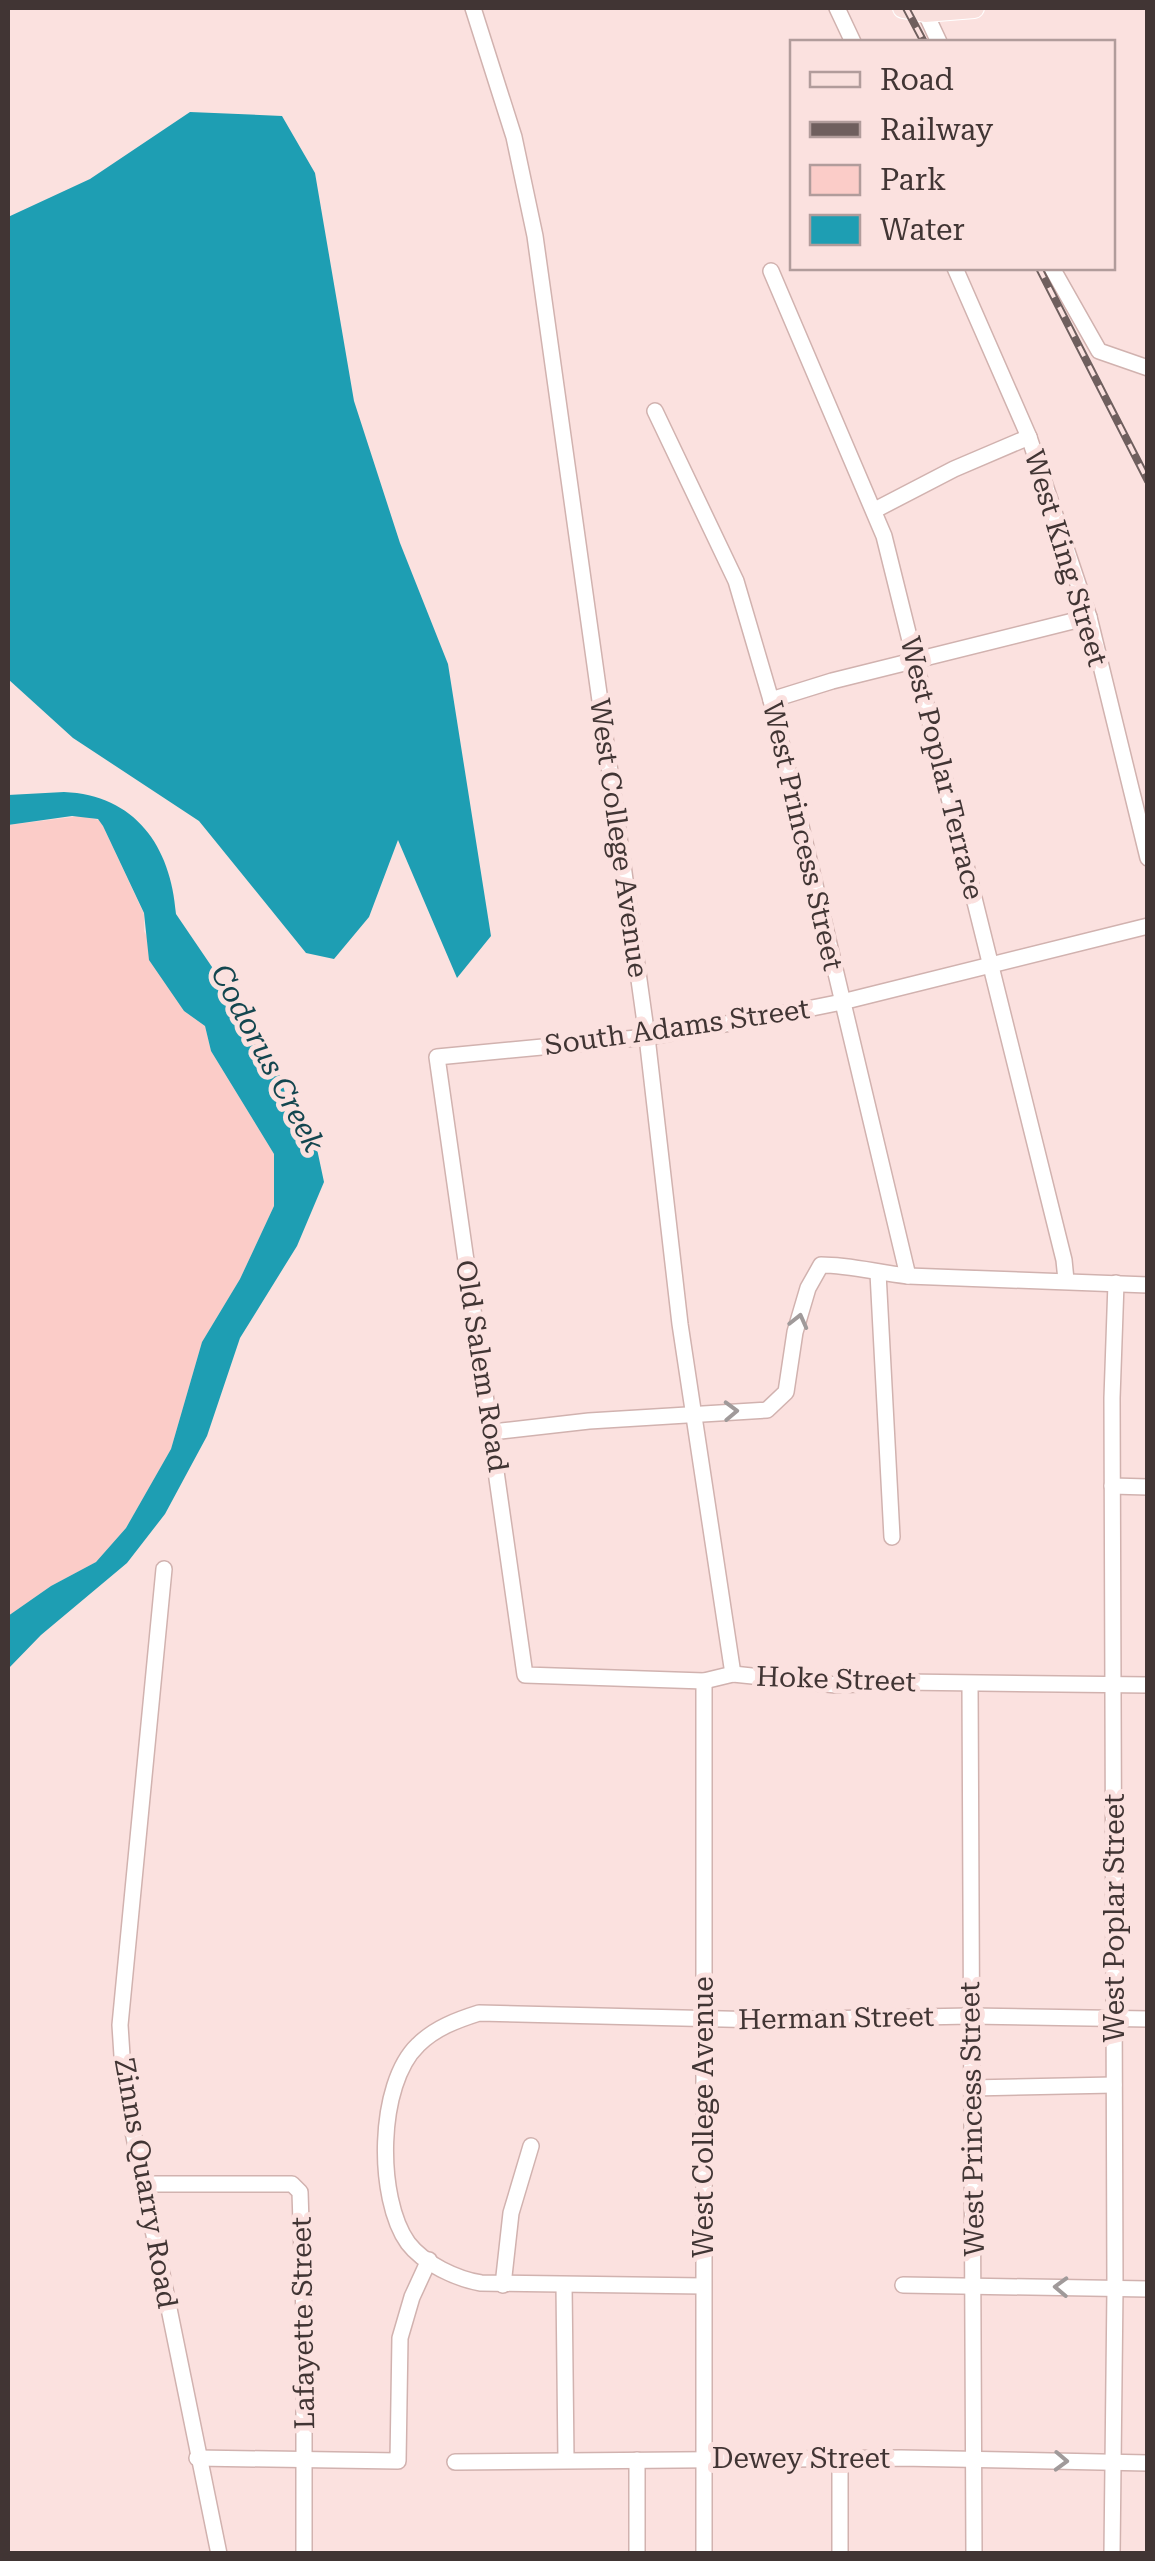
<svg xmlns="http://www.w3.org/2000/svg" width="1155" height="2561" viewBox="0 0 1155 2561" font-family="'Roboto Serif',serif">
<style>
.green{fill:#fbccc8}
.water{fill:#1e9eb3}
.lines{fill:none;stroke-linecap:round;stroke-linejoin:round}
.minor-casing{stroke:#d1b2af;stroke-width:18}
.major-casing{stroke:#fff;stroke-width:22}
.minor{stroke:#fff;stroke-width:15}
.major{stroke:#f9e0dd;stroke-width:20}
.rail-casing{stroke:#6f5f5e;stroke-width:8}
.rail{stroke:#fbe1df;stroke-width:4;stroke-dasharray:11;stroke-linecap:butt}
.oneway{stroke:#a09a9a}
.labels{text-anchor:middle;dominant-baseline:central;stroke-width:10;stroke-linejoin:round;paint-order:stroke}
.street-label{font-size:28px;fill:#413534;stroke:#fbe1df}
.water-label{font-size:30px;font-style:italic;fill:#13464f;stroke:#fbe1df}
</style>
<rect width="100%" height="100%" fill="#fbe1df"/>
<path class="green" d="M81,816L99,820L103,826L144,914V931L184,1011L205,1026L211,1051L274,1154V1206L240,1279L202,1342L171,1449L126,1528L96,1562L51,1586L8,1616V825Z"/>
<g class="water">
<path d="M190,112L282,116L315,173L354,401L400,543L448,664L491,936L457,978L398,840L369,917L334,959L306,953L199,821L73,738L8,679V217L90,179Z"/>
<path d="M64,792C135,795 171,846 176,914L265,1045L280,1075L289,1107L297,1121L309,1133L317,1149L324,1182L297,1246L240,1338L207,1436L165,1514L127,1563L41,1635L8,1669V1616L51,1586L96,1562L126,1528L171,1449L202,1342L240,1279L274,1206V1154L211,1051L205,1026L184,1011L149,960L144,913L103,826L98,819L72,816L8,825V795Z"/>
</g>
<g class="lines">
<defs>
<g id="minor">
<path d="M473,8L514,137L535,236L647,1037L680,1324L733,1674"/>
<path d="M837,8L853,42"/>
<path d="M925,12L939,42"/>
<path d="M955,268L1029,437L1089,617L1148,858"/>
<path d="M1052,268L1099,351L1148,368"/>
<path d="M771,271L884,536L1064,1260L1066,1280"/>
<path d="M655,411L736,581L771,700L908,1276"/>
<path d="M875,510L954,469L1029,437"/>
<path d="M771,700L832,681L1089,617"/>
<path d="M1148,926L842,1002L767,1017L647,1037L437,1057L525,1675L704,1681L733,1674L836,1685L903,1682L1148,1685"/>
<path d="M878,1273L892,1537"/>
<path d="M492,1432L589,1421L767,1410L786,1392L795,1332L808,1288L821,1265C851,1265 878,1273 908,1276L1148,1285"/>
<path d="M1112,1486L1148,1487"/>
<path d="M164,1569L120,2025L123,2071L131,2122L219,2554"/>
<path d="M704,1681V2554"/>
<path d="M970,1684L974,2554"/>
<path d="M971,2088L1114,2085"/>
<path d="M145,2184H292L300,2192L304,2315V2554"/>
<path d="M503,2285L511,2213L531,2146"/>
<path d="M564,2285L566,2459"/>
<path d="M903,2285L1148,2289"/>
<path d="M703,2286L481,2283C457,2279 424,2264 408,2243C376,2198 377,2084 418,2045C435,2028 457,2020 479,2013L767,2020L970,2016L1148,2019"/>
<path d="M197,2458L398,2461L400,2338L412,2297L429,2260"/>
<path d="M637,2460V2554"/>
<path d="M455,2462L901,2458L1148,2463"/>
<path d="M840,2554V2459"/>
<path d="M1112,2554L1115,2289L1112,1398L1116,1283"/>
</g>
<path id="major" d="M903,8L925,12L974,8"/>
</defs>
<use href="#minor" class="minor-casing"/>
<use href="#major" class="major-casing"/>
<use href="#minor" class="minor"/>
<use href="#major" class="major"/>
<defs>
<g id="rail">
<path d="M906,8L924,42"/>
<path d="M1039,268L1148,481"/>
</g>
</defs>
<use href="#rail" class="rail-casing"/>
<use href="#rail" class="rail"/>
</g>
<defs><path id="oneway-chevron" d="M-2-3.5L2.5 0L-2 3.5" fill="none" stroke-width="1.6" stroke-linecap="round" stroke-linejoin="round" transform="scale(2.5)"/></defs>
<g class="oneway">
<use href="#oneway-chevron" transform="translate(799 1321) rotate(-76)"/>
<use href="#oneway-chevron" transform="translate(731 1411) rotate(-2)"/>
<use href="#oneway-chevron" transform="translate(1061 2287) rotate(-178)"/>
<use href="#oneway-chevron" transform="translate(1061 2461) rotate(2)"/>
</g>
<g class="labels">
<g class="street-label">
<text transform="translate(1066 558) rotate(73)">West King Street</text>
<text transform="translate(942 768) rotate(76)">West Poplar Terrace</text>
<text transform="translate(803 836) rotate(77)">West Princess Street</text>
<text transform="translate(619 838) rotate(82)">West College Avenue</text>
<text transform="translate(677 1027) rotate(-8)">South Adams Street</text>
<text transform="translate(482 1366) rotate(81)">Old Salem Road</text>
<text transform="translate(836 1679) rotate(2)">Hoke Street</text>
<text transform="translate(1114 1918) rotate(-90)">West Poplar Street</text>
<text transform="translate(836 2018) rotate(-1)">Herman Street</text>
<text transform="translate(703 2117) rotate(-90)">West College Avenue</text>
<text transform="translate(972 2119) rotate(-91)">West Princess Street</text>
<text transform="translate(146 2183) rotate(80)">Zinns Quarry Road</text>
<text transform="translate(303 2323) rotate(-91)">Lafayette Street</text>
<text x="801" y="2458">Dewey Street</text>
</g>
<g class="water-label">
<text transform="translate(268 1058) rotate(62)">Codorus Creek</text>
</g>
</g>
<rect width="1155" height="2561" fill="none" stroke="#413534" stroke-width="20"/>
<rect x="790" y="40" width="325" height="230" fill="#fbe1df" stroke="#b19c9b" stroke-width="2.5"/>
<rect x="810" y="72" width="50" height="15" fill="#f9e0dd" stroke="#b19c9b" stroke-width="2.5"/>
<text x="880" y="90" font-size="30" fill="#413534">Road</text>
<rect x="810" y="122" width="50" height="15" fill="#6f5f5e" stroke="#b19c9b" stroke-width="2.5"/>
<text x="880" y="140" font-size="30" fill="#413534">Railway</text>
<rect x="810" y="165" width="50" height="30" fill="#fbccc8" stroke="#b19c9b" stroke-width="2.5"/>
<text x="880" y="190" font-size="30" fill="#413534">Park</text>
<rect x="810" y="215" width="50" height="30" fill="#1e9eb3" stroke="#b19c9b" stroke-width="2.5"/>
<text x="880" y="240" font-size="30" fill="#413534">Water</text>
</svg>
